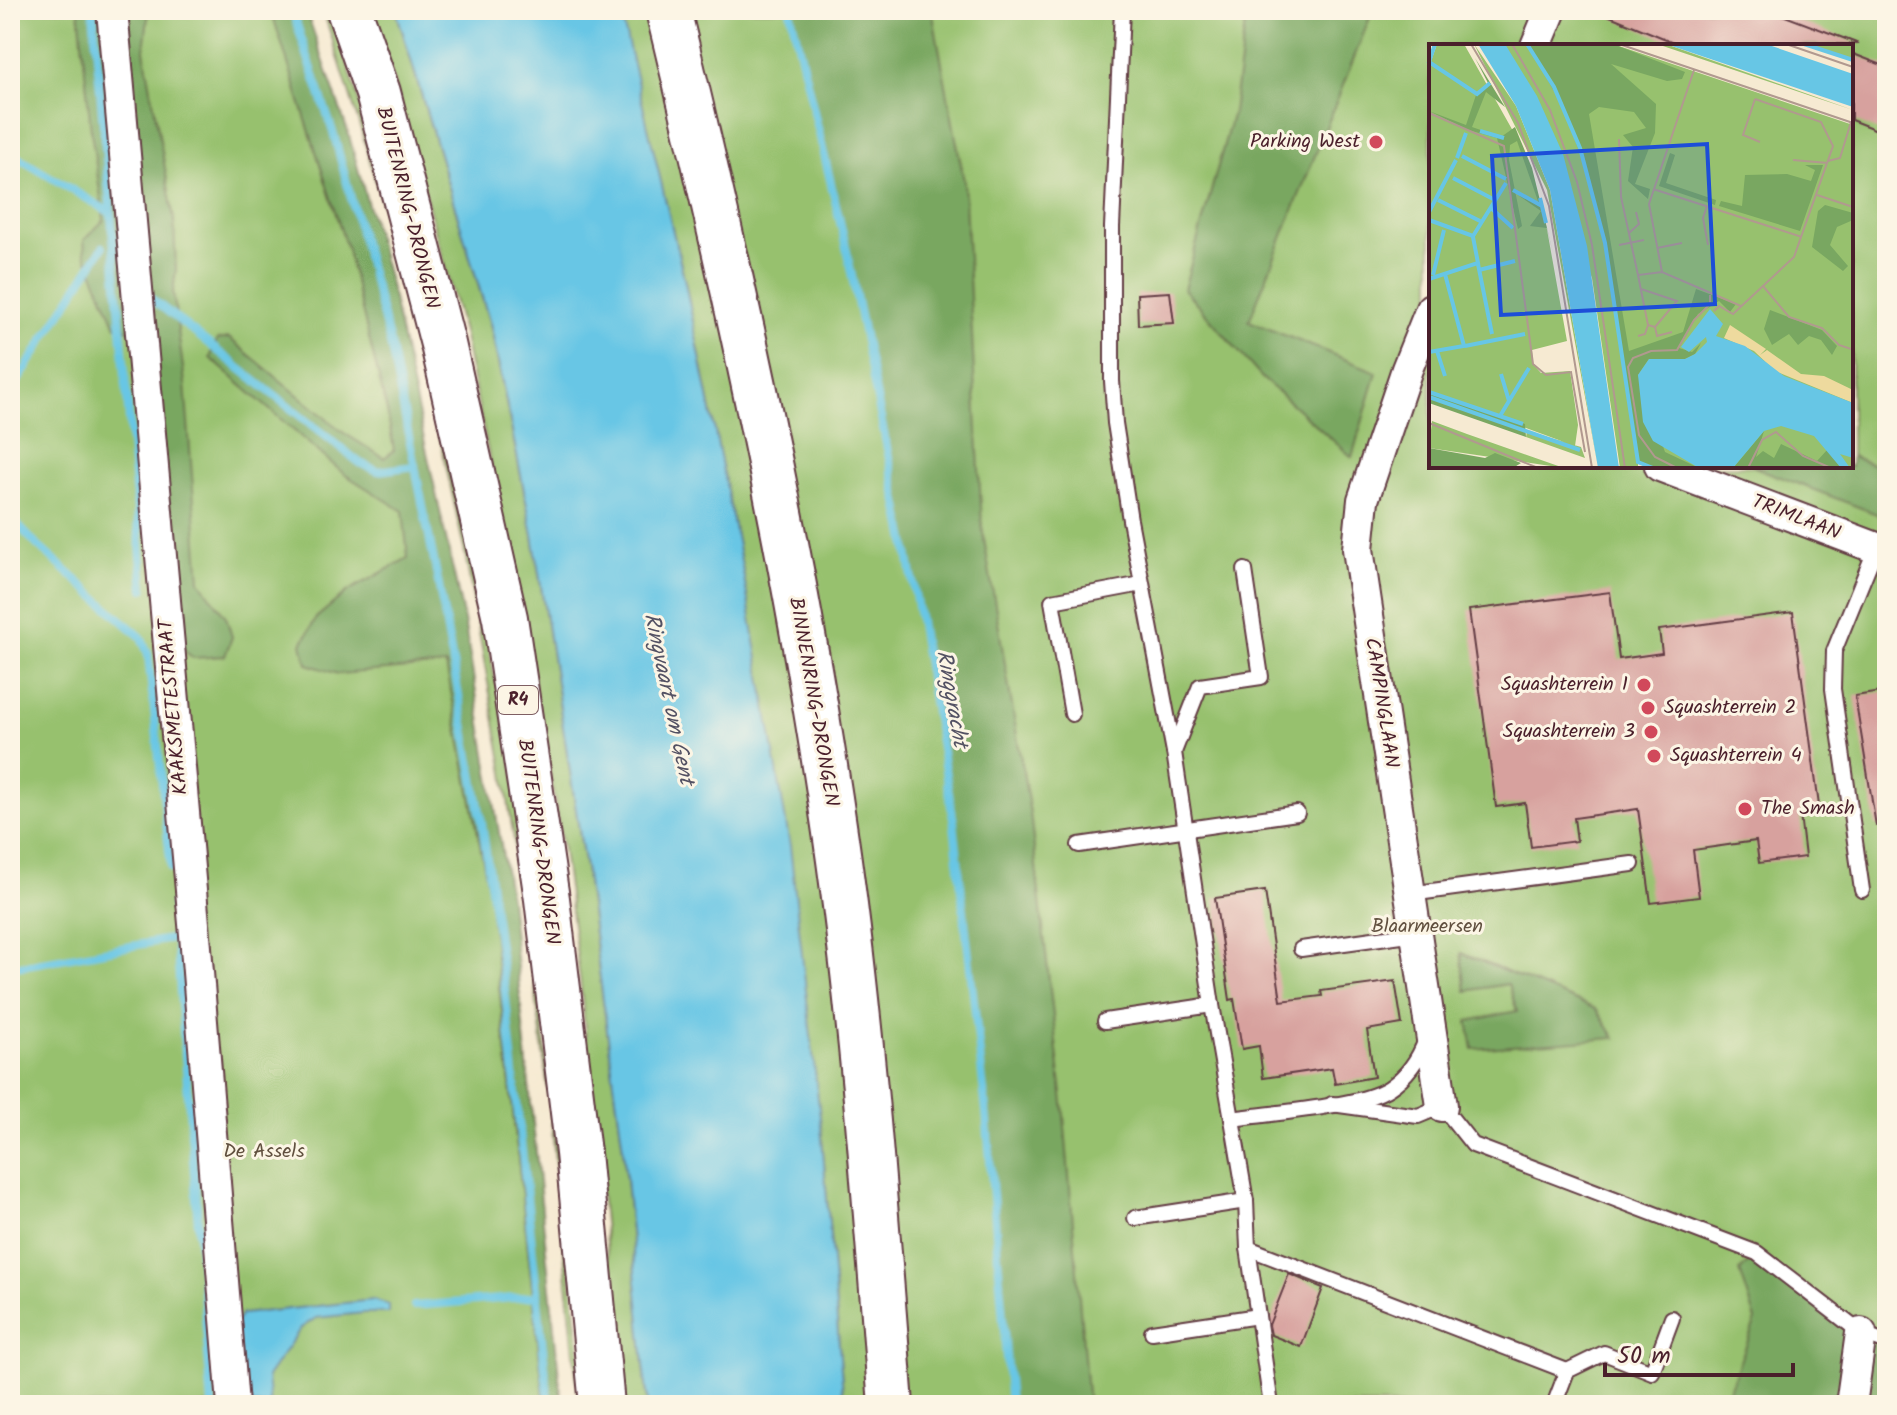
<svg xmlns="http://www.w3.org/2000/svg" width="1897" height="1415" viewBox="0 0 1897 1415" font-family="Kalam,sans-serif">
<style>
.green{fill:#97c16e;stroke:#70704c;stroke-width:2;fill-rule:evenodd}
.forest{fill:#79a761;stroke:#626346;stroke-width:2}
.water{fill:#67c6e5;stroke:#587288;stroke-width:2}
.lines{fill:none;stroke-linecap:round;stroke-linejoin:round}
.stream{stroke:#67c6e5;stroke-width:8}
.building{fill:#d7a19e}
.lane-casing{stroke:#643d44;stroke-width:18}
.street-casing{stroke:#643d44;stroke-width:34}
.highway-casing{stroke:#643d44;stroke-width:48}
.lane{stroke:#fff;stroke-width:14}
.street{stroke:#fff;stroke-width:30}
.highway{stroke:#fff;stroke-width:44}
.poi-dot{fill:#d1495b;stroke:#fcf5e5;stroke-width:3}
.labels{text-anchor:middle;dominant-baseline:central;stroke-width:6;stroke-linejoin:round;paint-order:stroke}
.shield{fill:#fcf5e5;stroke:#7f5f63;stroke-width:2}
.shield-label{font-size:18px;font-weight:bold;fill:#4a1f2b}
.poi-label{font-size:20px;fill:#4a1f2b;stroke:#fcf5e5;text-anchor:end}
.street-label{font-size:20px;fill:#4a1f2b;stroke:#fcf5e5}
.park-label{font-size:20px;fill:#61503f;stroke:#fcf5e5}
.water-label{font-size:22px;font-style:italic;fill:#535163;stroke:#fcf5e5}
.inset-river{fill:none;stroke:#67c6e5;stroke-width:4}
.inset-road{fill:none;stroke:#b1998f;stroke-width:2}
.view{fill:#1d4ed8;fill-opacity:0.15;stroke:#1d4ed8;stroke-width:4}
.inset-edge{fill:none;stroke:#4a1f2b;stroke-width:4}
</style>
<rect width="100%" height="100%" fill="#fcf5e5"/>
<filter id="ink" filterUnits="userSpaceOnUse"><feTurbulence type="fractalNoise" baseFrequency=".0125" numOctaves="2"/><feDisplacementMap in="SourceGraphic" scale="16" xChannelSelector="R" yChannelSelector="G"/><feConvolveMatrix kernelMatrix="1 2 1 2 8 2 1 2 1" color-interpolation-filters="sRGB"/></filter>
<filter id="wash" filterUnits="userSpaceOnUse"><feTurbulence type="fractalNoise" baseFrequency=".006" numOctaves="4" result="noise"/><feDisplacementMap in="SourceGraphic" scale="32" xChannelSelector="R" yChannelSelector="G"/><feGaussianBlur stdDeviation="1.8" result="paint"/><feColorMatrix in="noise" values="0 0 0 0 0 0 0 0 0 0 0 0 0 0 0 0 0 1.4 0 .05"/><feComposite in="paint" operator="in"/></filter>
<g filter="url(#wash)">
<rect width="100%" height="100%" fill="#f6ead2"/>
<g class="green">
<path d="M10,10H288L444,630L489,892L545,1405H10Z"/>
<path d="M323,10H332L424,326L514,773L586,1405H579L549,1097L529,941L504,773L465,553L416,327L362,133Z"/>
<path d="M370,10H396L491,328L533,535L586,874L623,1149L648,1405H622L580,978L562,843L523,618L463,332L395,84Z"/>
<path d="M619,10H1887V1405H844L821,1126L743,571L685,282ZM1431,46H1851V466H1431Z"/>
</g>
<g class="forest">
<path d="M79,10H149L144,50L174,219L176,270L173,292L185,383L200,581L226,617L232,637L225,656L193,658L174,642L147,335L116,326L85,254L84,240L104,220L91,131Z"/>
<path d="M271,10H306L348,132L390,285L464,620L510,899L562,1405H545L489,892L446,665L338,674L307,664L302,644L316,618L348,591L408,558L403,511L344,474L210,358L217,340L229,338L344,433L384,458L394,450L387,411L346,246Z"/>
<path d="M790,10H932L964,181L982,527L1030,813L1063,1103L1088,1405H1010L986,1110L954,823L906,541L846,247Z"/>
<path d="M1247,10H1373L1249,321L1377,372L1352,457L1262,378L1184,289L1233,112Z"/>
<path d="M1851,456L1887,470V518L1752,466H1851Z"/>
<path d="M1461,953L1596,1009L1615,1038L1473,1049L1468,1021L1517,1011L1508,984L1466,991Z"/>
<path d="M1757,1253L1861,1333L1851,1405H1723L1756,1320L1740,1271Z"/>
<path d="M1866,1341L1887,1349V1405H1859Z"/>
</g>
<g class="water">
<path d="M396,10H619L622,18L685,282L743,571L790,846L821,1126L844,1405H648L623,1149L586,874L533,535L491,327Z"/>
<path d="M373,1300L389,1305V1313H364L316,1318L301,1328L267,1377L270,1405H242L236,1323L242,1314Z"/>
</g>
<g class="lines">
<g class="stream">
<path d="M93,10L144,589"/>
<path d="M292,10L334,135L390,343L438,581L482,823L505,991L549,1405"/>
<path d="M790,10L846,247L906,541L954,823L986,1110L1010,1405"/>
<path d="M10,153L111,213"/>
<path d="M148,296L360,463L378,471L415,466"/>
<path d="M10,393L103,247"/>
<path d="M10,517L38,546L141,637L148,654L171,868"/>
<path d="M173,904L176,938"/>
<path d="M10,968L176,938L212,1405"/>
<path d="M414,1306L538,1296"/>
</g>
</g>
<g id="blocks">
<g class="building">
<path d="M1595,10H1769L1859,44L1683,46Z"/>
<path d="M1851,53L1887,67V134L1851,120Z"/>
<path d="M1170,292L1174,323L1138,325L1137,294Z"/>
<path d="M1610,592L1619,659L1662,653L1659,630L1793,612L1820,813L1800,815L1805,857L1759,863L1756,841L1693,850L1699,897L1651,903L1638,809L1574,818L1577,841L1531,847L1525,803L1496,807L1469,610Z"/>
<path d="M1887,691V825L1876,826L1855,696Z"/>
<path d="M1265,891L1281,1001L1322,996L1321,991L1395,981L1402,1024L1367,1030L1374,1077L1335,1084L1332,1068L1263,1078L1259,1046L1242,1049L1234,999L1230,1000L1215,898Z"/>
<path d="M1289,1274L1323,1288L1301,1347L1271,1335L1269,1325Z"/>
</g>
</g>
</g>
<g filter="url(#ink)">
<use href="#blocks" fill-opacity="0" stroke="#643d44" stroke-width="2"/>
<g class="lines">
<defs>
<g id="lane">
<path d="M1122,10L1112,227V381L1115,423L1130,520L1174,752L1212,1005L1232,1119"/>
<path d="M1072,714L1052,601L1142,584"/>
<path d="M1174,752L1200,686L1261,677L1245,570"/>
<path d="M1079,845L1297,813"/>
<path d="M1862,890L1833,689L1834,651L1876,548"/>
<path d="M1410,894L1632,864"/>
<path d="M1301,949L1416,933"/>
<path d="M1105,1021L1212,1005"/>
<path d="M1332,1104L1418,1116L1442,1106L1473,1145L1757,1253L1861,1333L1887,1343"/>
<path d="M1135,1218L1246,1201"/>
<path d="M1248,1248L1567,1371L1554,1405"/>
<path d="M1152,1332L1258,1316"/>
<path d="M1567,1371L1604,1353L1652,1372L1672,1318"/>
<path d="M1271,1405L1248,1248L1246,1201L1232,1119C1271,1113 1360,1107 1389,1088C1407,1076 1419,1059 1426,1039"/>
</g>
<g id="street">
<path d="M112,10L195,935L233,1405"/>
<path d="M1536,46L1551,10"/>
<path d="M1431,309L1407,369L1363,500L1358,549L1442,1106"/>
<path d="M1660,466L1887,552"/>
<path d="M1851,1405L1861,1333"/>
</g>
<g id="highway">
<path d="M349,10L378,93L443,344L505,618L547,899L578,1153L602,1405"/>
<path d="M668,10C734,284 796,560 836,839C863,1026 876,1216 891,1405"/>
</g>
</defs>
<use href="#lane" class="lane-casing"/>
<use href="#street" class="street-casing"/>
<use href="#highway" class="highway-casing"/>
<use href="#lane" class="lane"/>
<use href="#street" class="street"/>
<use href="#highway" class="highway"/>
</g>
</g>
<g class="poi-dot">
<circle cx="1376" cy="142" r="8"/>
<circle cx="1644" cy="685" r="8"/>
<circle cx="1648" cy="708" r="8"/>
<circle cx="1651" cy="732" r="8"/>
<circle cx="1654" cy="756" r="8"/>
<circle cx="1745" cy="809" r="8"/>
</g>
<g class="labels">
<rect class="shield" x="498" y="686" width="40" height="28" rx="6"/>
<g class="shield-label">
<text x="518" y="700">R4</text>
</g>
<g class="poi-label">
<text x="1360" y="142">Parking West</text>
<text x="1628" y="685">Squashterrein 1</text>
<text x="1664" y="708" text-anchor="start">Squashterrein 2</text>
<text x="1635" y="732">Squashterrein 3</text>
<text x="1670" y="756" text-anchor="start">Squashterrein 4</text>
<text x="1761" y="809" text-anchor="start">The Smash</text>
</g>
<g class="street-label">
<text transform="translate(407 208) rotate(76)">BUITENRING-DRONGEN</text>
<text transform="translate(1796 518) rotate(21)">TRIMLAAN</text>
<text transform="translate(813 702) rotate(80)">BINNENRING-DRONGEN</text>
<text transform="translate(1381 703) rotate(81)">CAMPINGLAAN</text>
<text transform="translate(174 707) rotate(-95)">KAAKSMETESTRAAT</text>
<text transform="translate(538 842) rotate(82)">BUITENRING-DRONGEN</text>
</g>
<g class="park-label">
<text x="1427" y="927">Blaarmeersen</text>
<text x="264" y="1152">De Assels</text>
</g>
<g class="water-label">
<text transform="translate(668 699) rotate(78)">Ringvaart om Gent</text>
<text transform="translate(951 699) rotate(80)">Ringgracht</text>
</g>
</g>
<g transform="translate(1429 44)">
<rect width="424" height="424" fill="#f6ead2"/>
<path d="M35,0L93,103L117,180L138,297L103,306L104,320L112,329L141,327L149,381L146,402L0,348V23L8,0ZM45,0L87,62L121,146L168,418L118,146ZM76,0H184L424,81V424H226L209,418V424H191L163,234ZM228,0H237L424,66L382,52ZM374,0H424V17L382,2ZM3,377L38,390L135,424L0,404ZM98,387L152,403L156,414L97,393Z" fill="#97c16e"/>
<path d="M98,0H184L256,28L253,35L238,37L182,20L227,60L226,89L206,140L221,145L219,155L199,137L204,103L194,91L217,84L205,68L170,63L160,70L200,307L254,288L267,245L307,260L301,268L290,257L269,270L250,304L263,308L272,299L266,310L256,315H220L209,331L236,408L270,424H226L209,418L176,199L160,134L133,61ZM46,14L76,63L57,48L43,83L72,93L86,83L103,124L124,209L118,184L101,182L112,167L89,151L110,160L88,97L81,101L80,116L93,182L89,185L68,94L39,86L0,67L37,81L47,51L59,39ZM241,109L246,111L237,139L287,156L286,161L230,142ZM376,121H394L371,187L290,162L292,157L313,162L316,131L358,130L382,137L386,126ZM396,161L424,169V176L408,183L401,201L419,222L414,227L383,203L389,167ZM341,266L393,286L408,302L403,311L392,296L380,292L369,301L360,290L343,301L335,285ZM0,348L96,380L97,393L0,359ZM335,387L327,413L334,407L345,414L352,400L388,417L398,406L412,424H304ZM0,404L56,414L66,409L92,419L84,424H2Z" fill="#79a761"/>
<path d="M301,281L337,305L331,311L338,306L372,330L395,332L424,346V359L346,327L325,307L295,294Z" fill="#eeda9e"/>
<path d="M49,0H76L108,52L134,110L158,202L190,424H169L121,146L87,62ZM237,0H337L424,30V63ZM281,265L294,280L287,292L316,302L355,332L424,359V414L411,410L421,424H412L385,392L352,382L335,387L304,424H270L224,397L214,378L209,331L220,315H256L266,310L278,298L277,293L260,308L252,303Z" fill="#67c6e5"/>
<path class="inset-river" d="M6,0L0,18L48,50L61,39M98,0L125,43L151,104L176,199L209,418L224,424M375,0L424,16M51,87L75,94M33,112L77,135M28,114L37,89M24,134L66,156M84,146L113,162M111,154L117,179M9,156L51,177M62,164L84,184M0,168L27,116M0,176L44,192L77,139M49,220L63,290M50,226L86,217M4,231L15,186M0,235L49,219L44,193M36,302L96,290M8,307L16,332M0,308L35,302L16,230M0,348L94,380M0,353L151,406M80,357L100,324M71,372L80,357L72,330"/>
<path class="inset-road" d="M42,0L89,79L120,162L163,424M83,0L121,66L148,138L163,201L196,424M190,0L424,79M357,0L424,23M326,55L314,91L331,98M0,69L75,102L104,320L117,331L142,328L156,408M190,95L192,153L209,231M364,116L399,119M399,117L411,114L422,78M224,145L373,193M388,151L424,163M278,162L274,174L279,201M200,189L210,180L207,168M190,201L215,196M228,204L253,199M233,228L220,160L265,26M334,242L360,273L393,284L410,301L422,305M212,245L248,257L226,283L219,281M285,267L290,262L304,270L365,213L404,102L392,78L326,55M226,283L228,292L243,288M209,292L216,290L219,281L209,231L233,228L312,262M0,379L109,424M248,424L226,413L210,391L199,323L204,314L222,307L248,306L265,276L281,260V251M319,424L333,396L347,388L374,412L402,424"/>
<path class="view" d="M278,100L286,260L72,271L63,112Z"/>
<rect width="424" height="424" class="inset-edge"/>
</g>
<rect width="1897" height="1415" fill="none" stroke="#fcf5e5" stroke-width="40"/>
<path d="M1605 1363v12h188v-12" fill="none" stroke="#4a1f2b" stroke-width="4"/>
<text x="1617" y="1363" font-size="24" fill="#4a1f2b" stroke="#fcf5e5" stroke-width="6" paint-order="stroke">50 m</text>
</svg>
